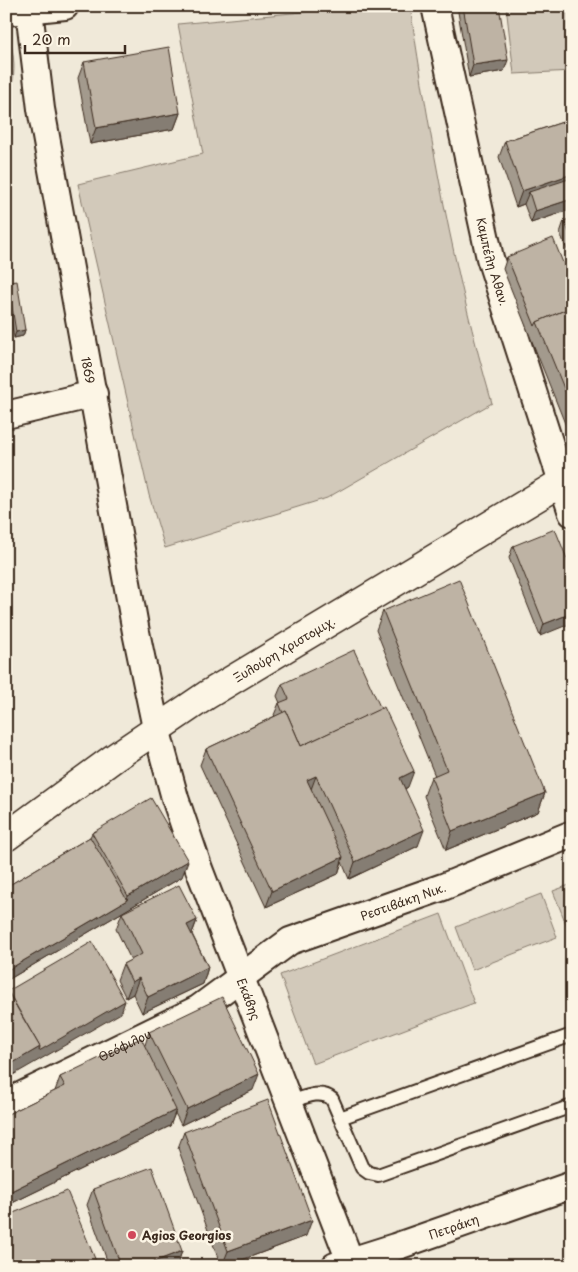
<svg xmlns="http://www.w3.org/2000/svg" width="578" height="1272" viewBox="0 0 578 1272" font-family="'Playpen Sans',sans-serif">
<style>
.green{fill:#d2c9ba;stroke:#867a6c}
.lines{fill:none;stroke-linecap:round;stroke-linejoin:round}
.lane-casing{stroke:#3b2a1e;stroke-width:16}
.street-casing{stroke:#3b2a1e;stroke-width:30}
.secondary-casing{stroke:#3b2a1e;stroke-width:31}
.lane{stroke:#fcf5e5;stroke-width:12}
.street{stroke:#fcf5e5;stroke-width:26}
.secondary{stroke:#fcf5e5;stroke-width:28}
.wall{fill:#a39a8d;stroke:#3b2a1e}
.shaded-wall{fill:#857d73;stroke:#3b2a1e}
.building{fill:#beb3a4;stroke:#3b2a1e}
.poi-dot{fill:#d1495b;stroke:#fcf5e5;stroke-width:2}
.labels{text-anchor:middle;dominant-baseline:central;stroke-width:5;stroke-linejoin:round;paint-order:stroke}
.street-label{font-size:12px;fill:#3b2a1e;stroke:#fcf5e5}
.poi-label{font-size:12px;font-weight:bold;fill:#3b2a1e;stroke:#fcf5e5;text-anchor:start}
</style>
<rect width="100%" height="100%" fill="#f0e9d9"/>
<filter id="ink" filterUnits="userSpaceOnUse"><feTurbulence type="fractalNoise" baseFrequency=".02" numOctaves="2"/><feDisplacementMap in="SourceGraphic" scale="10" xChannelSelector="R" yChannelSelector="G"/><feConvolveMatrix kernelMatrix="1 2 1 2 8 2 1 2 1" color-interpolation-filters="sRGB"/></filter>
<g filter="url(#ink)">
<g class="green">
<path d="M365,6H410C430,140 454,273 492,403L327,498L165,548L149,495L78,184L203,154L178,24Z"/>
<path d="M506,6H572V71L514,74Z"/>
<path d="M6,34C15,44 18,86 6,95Z"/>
<path d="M572,884V933L570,934L553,891Z"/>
<path d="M541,894L557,937L472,970L456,927Z"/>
<path d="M441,914L474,1003L313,1064L280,975Z"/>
</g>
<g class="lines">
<defs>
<g id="lane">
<path d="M290,1102C303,1098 320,1089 332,1099L362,1168L369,1173L378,1175L572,1106"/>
<path d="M340,1118L572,1035"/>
</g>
<g id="street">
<path id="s1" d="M435,6L490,258L572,513"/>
<path id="s2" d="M29,10L41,109L136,632L156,728L175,798L199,869L352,1266"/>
<path d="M6,12L65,6"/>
<path d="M6,415L94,394"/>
<path id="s3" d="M6,1103L198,1009L290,941L443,887L572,834"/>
<path id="s4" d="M335,1266L395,1247L572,1185"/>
</g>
<g id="secondary">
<path id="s5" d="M6,837L114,758L207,695L572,476"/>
</g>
</defs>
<use href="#lane" class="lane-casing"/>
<use href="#street" class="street-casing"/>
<use href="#secondary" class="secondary-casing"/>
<use href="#lane" class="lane"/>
<use href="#street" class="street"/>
<use href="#secondary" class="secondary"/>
</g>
<g class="wall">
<path d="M457,6H499L504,71L469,77Z"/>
<path d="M84,62L180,113L174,129L90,144L78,78Z"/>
<path d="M572,119V209L531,223L524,204L516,207L499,157L505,141Z"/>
<path d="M572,218V262L560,233L564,221Z"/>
<path d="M507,257L572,285V424L566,426L503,269Z"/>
<path d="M8,282L25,330L23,336L14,338L6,290Z"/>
<path d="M513,546L572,571L540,636L509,558Z"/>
<path d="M383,611L545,793L538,812L446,850L424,796L431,777L435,776L376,630Z"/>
<path d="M282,684L408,787L405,789L418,846L349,879L342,862L338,874L266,907L200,765L206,749L275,716L274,715L279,703H280L277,696Z"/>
<path d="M92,833L182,877L6,981V887L90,837Z"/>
<path d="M122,913L197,920L192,934L208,967L203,984L142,1013L133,994L126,998L117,980L123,964L131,960L116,929Z"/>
<path d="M149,1032L253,1090L181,1125L175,1113L170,1126L6,1206V1115L55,1091L60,1077L145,1045Z"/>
<path d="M184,1132L306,1236L226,1266H221L178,1148Z"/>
<path d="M93,1189L182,1251L177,1266H109L87,1205Z"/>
</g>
<g class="shaded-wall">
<path d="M508,60L504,71L469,77L473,65Z"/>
<path d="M180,113L174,129L90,144L96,128Z"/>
<path d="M572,174V188L529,192L524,204L516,207L522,191Z"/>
<path d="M572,199V209L531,223L535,211Z"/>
<path d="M25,330L23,336L14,338L16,332Z"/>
<path d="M572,411V424L566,426Z"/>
<path d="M572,613V623L540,636L544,624Z"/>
<path d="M414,771L408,787L394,794L400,778Z"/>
<path d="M316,776L310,792L307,780Z"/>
<path d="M545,793L538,812L446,850L452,831Z"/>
<path d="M424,830L418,846L349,879L355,862Z"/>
<path d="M343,857L338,874L266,907L272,891Z"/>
<path d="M188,861L182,877L6,981V971L127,900L128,896Z"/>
<path d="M197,920L191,936L187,925Z"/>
<path d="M208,967L203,984L142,1013L148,997Z"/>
<path d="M139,978L133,994L126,998L132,982Z"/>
<path d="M125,1001L121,1013L6,1079V1067L40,1047Z"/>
<path d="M259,1074L253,1090L181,1125L187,1109Z"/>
<path d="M176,1110L170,1126L6,1206L7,1193Z"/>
<path d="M312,1220L306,1236L226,1266H222L228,1251Z"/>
<path d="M182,1251L177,1266H143Z"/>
</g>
<g class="building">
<path d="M463,6H499L508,60L473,65Z"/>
<path d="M169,47L180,113L96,128L84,62Z"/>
<path d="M572,119V174L522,191L505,141Z"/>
<path d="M572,178V199L535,211L529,192Z"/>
<path d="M572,218V239L564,221Z"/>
<path d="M553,238L572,285V307L537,322L535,326L507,257Z"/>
<path d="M17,281L25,330L16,332L8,282Z"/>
<path d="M572,307V408L537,322Z"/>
<path d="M555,529L572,571V613L544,624L513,546Z"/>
<path d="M459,579L545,793L452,831L431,777L447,770L383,611Z"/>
<path d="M354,650L381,709L301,746L286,711L283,713L279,703L289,699L282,684Z"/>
<path d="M384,707L414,771L400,778L424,830L355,862L316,776L307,780L343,857L272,891L206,749L286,711L301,746Z"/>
<path d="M151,798L188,861L128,896L92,833Z"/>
<path d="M90,837L127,900L6,971V887Z"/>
<path d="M179,885L197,920L187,925L208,967L148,997L139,978L132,982L123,964L142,954L122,913Z"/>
<path d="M92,942L125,1001L39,1051L40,1047L8,991Z"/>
<path d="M6,989L40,1047L6,1067Z"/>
<path d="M222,997L259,1074L187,1109L149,1032Z"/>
<path d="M141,1038L176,1110L7,1193L6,1115L65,1086L60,1077Z"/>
<path d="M268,1100L312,1220L228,1251L184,1132Z"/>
<path d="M152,1167L182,1251L143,1266H121L93,1189Z"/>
<path d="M67,1191L98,1266H6V1216Z"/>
</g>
</g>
<circle class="poi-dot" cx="132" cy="1235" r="5"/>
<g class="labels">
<g class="street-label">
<text stroke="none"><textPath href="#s1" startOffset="262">Καμπέλη Αθαν.</textPath></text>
<text stroke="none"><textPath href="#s2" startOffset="365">1869</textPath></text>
<text stroke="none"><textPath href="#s5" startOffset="336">Ξυλούρη Χριστομιχ.</textPath></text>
<text stroke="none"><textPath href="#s3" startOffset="448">Ρεστιβάκη Νικ.</textPath></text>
<text stroke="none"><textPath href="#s2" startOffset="1016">Εκάβης</textPath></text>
<text stroke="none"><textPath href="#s3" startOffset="132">Θεόφιλου</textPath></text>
<text stroke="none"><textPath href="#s4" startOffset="125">Πετράκη</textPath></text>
</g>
<g class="poi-label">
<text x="142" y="1235">Agios Georgios</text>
</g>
</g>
<rect width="578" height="1272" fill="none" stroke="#fcf5e5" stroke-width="25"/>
<rect x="12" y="12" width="553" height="1247" fill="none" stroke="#3b2a1e" stroke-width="2" filter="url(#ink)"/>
<path d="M25 45v8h100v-8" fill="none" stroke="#3b2a1e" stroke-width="2.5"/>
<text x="32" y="45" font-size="15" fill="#3b2a1e" stroke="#fcf5e5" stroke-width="4" paint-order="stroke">20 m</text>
</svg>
